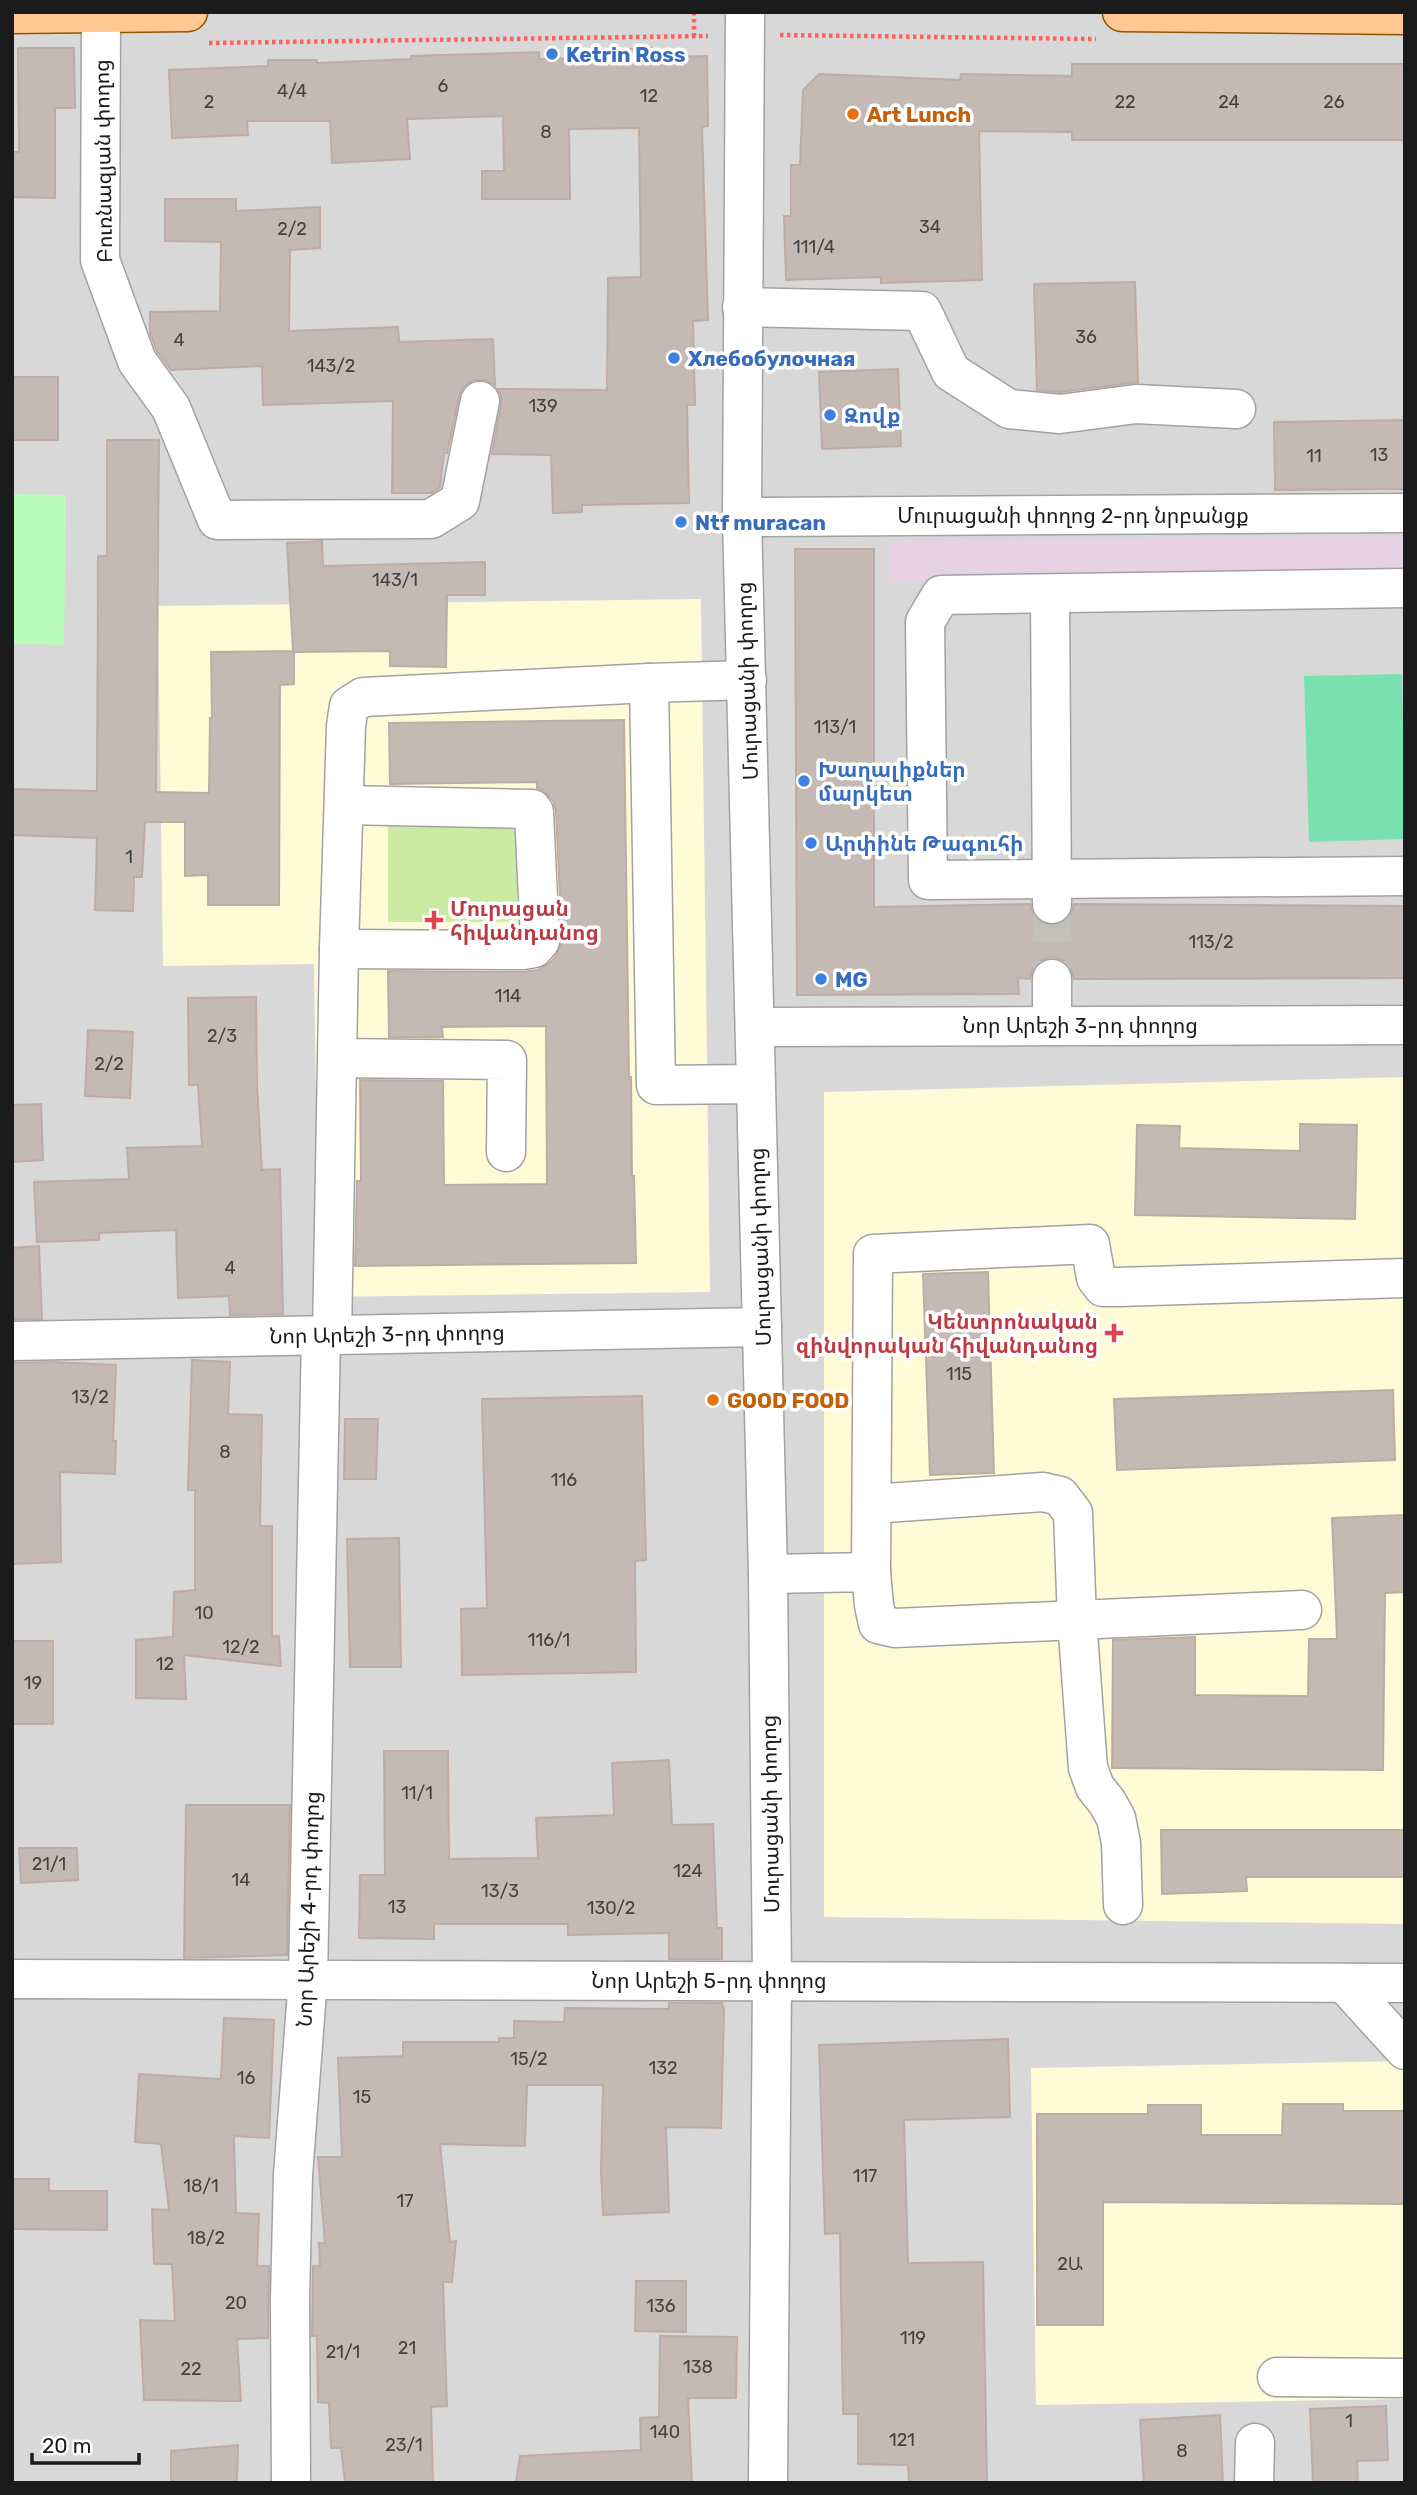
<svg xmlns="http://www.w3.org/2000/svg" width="1417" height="2495" viewBox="0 0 1417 2495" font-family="Rubik,'Noto Sans Armenian',sans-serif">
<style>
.residential{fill:#d9d8d8}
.industrial{fill:#e7d1e5}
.education{fill:#fffbd7}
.grass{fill:#cceba2}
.park{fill:#b9fbb9}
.pitch{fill:#79e1b0}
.building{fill:#c5b9b3;stroke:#bfaca2;stroke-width:2}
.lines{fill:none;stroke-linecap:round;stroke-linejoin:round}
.minor-tunnel{stroke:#c3bfb9;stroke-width:38;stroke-dasharray:38 19;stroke-linecap:butt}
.minor-casing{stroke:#a2a2a2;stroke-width:41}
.major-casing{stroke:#925500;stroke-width:41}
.path{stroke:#ff615f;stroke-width:4.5;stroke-dasharray:3.5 3.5;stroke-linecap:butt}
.minor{stroke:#fff;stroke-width:38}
.major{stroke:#ffc793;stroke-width:38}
.shop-dot{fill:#3f7fe0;stroke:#fff;stroke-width:2.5}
.food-dot{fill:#e8710a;stroke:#fff;stroke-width:2.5}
.health-dot{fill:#e0444e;stroke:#fff;stroke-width:2.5}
.labels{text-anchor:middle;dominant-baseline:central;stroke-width:7;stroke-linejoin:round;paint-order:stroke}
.number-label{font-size:18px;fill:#464241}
.shop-label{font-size:21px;font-weight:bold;fill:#366cbe;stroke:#fff;text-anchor:start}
.food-label{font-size:21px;font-weight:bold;fill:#c56008;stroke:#fff;text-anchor:start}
.street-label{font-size:21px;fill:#1b1b1b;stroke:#fff}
.health-label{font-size:21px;font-weight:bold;fill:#be3a42;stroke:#fff;text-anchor:start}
</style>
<rect width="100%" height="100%" fill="#ede8e0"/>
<rect class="residential" x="12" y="12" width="1393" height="2471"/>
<path class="industrial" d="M1405,536V576L890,582V541Z"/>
<g class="education">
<path d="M701,599L710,1292L319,1297L314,964L163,966L158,606Z"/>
<path d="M1405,1077V1924L824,1917V1092Z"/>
<path d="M1405,2061V2399L1036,2405L1031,2068Z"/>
</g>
<path class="grass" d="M388,818L517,819V922H388Z"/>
<path class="park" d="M12,494L66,495L64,645L12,644Z"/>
<path class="pitch" d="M1402,674L1405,839L1309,842L1304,676Z"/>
<g class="building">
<path d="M18,48H74L75,108H55V198L12,197V152H19Z"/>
<path d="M652,48L653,57L707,56L708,126L702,127L708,320L693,321L695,405H687L689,503L582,505V512L553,513L551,455L492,454L501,405V395L497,389L607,390L608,278L641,277L639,128L569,129L570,199H482V171H504L503,116L407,119L410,159L332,163L330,121H247L248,135L172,138L169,70L268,66V60H317V63L411,59V56L539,52V59L607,58L606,50Z"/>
<path d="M1072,64H1405V140H1072V132L979,131L982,280L881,283V277L786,280L784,216H791V165H800L803,90L819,74L960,80L961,74L1072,76Z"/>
<path d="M165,199H236V211L320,207V248L290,250L289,331L398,327L399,342L493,339L495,385L485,380H474L463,387L459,397L447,453H444L440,487L432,493H392L393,401L263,405L262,366L171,370L157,351L150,333V312L220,311L221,242L165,241Z"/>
<path d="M1135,282L1138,382L1060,392L1037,390L1034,284Z"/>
<path d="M898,369L901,446L822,449L819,372Z"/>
<rect x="12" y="377" width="46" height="63"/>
<path d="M1405,420V489L1275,490L1274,422Z"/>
<path d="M107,440H159L156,792L209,793L210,718H212L211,652L293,651L287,543L322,541L323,566L485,562V595H447L446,667L390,666V651L294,652V684L280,685L279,905H208V875L185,876V822H145L142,877H134L133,911L95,910L97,838L12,835V789L97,791L98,556H107Z"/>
<path d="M795,549H874V907L1030,904L1033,914L1041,923L1053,926L1064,922L1071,915L1074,904L1405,906V978L1074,979L1071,969L1063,960L1051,957L1042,960L1033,968L1030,979L1018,978L1019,994L797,995Z"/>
<path d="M624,720L629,1077H631L632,1176H634L636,1263L355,1266L357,1181H361L360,1080L443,1081L444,1185L547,1184L546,1026L442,1027L443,1037H389L388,971L523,972L538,970L551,962L557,954L562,940L556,811L553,801L543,790L537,788V782L390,784L389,723Z"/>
<path d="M256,997L257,1085L262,1170L280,1169L283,1314L230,1315L229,1296L178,1298L176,1230L99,1233V1240L37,1242L34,1182L129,1179L127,1148L202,1146L198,1085H189L188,998Z"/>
<path d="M88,1030L133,1032L130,1098L85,1096Z"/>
<path d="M41,1104L43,1160L12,1162V1105Z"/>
<path d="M1300,1124L1357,1125L1355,1219L1135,1215L1137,1125L1180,1126L1179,1148L1300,1151Z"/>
<path d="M39,1246L42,1319H12V1248Z"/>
<path d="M988,1272L994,1473L930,1475L923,1274Z"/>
<path d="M192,1360L230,1362L228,1414L262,1415L260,1526H272V1636H279L281,1666L184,1655L186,1699L136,1698V1640L173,1637L174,1592L195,1590V1490H188Z"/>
<path d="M52,1362L116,1365L113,1441H116L115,1474L60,1472L61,1562L12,1564V1363Z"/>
<path d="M1393,1390L1395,1460L1117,1470L1114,1399Z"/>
<path d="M642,1396L646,1560L635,1561L636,1672L462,1675L461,1609L487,1608L482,1399Z"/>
<path d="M345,1419H378L376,1479H344Z"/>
<path d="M1405,1515V1592L1385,1593L1383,1770L1112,1768L1113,1640L1195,1637V1695L1308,1696L1309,1639H1337L1332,1518Z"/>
<path d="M399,1538L401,1667H350L347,1539Z"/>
<rect x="12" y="1641" width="41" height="83"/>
<path d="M384,1751H448L449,1859L538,1858L536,1818L614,1815L612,1763L669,1760L672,1825L713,1824L717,1928H722V1959H669V1933L568,1935V1924H434V1939L359,1938L360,1875H385Z"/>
<path d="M186,1805H290L287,1955L184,1958Z"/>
<path d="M1161,1830H1405V1877H1246L1247,1891L1162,1894Z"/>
<path d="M19,1848H77L78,1880L21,1883Z"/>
<path d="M669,2003H722L724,2010L721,2128L666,2127L669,2212L603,2215L601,2171L603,2085H527L525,2146L440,2144L450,2242L456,2241L452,2282H443L447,2406L431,2407L433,2483H345L341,2448H331L329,2403L318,2402L317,2336H312L313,2266H320L319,2243H325L318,2157H342L338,2058L403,2056V2042H499V2038H514V2021L564,2022L565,2008L669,2009Z"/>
<path d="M224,2018L274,2020L269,2138L234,2136L236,2213L259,2214L257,2266H269L268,2338L237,2339L241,2401L144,2400L140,2320L175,2321L172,2264H154L152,2209L169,2210L161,2144L135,2142L139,2074L221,2079Z"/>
<path d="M1008,2039L1010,2117L904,2120L908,2263L983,2262L987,2483H909L908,2465L858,2464V2414H843L840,2233L825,2234L819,2045Z"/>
<path d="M1283,2104H1343V2111H1405V2204L1103,2202V2325H1037V2114H1148V2105H1201V2135H1282Z"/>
<path d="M12,2179H49V2191H107V2230L12,2229Z"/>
<path d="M636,2281H686V2332L635,2331Z"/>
<path d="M660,2336L737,2337L736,2398H688L692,2483H516L520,2456L641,2450L640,2418L659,2417Z"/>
<path d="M1386,2406L1388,2460L1357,2461L1358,2483H1313L1310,2409Z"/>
<path d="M1220,2415L1223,2483H1144L1140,2420Z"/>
<path d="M238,2445L237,2483H171V2451Z"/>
</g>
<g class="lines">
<path class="minor-tunnel" d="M1052,904V979"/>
<defs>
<g id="minor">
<path d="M101,12L100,260L137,361L171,408L217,520L431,519L460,501L480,401"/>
<path d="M745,12L742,517L768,1574L772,1980L768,2483"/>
<path d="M742,307L922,311L951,372L1009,409L1060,414L1136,404L1236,409"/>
<path d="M742,517L1405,513"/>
<path d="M1405,588L941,595L925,622L928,880L1405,876"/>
<path d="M1050,594L1052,904"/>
<path d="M747,680L649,683L656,1085L756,1084"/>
<path d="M339,949L523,950L534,948L540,941L534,812L532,809L344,805"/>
<path d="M1052,979V1025"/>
<path d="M756,1027L1405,1025"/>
<path d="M338,1058L507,1060L506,1152"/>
<path d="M332,1335L339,949L346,726L349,706L363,697L649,683"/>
<path d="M12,1341L762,1327"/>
<path d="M872,1504L1043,1492L1060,1496L1073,1513L1077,1620L1088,1768L1095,1787L1107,1802L1116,1818L1121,1843L1123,1905"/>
<path d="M871,1572L873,1254L1090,1244L1096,1278L1103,1287H1118L1405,1278"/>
<path d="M768,1574L871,1572L874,1605L878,1624L895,1628L1302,1610"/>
<path d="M12,1979L1405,1983"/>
<path d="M1345,1984L1405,2050"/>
<path d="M1277,2377L1405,2378"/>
<path d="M291,2483L290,2299L293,2175L308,1979L321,1335"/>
<path d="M1254,2483L1255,2443"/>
</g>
<g id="major">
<path d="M1122,12L1405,15"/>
<path d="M12,14L188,12"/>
</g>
</defs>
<use href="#minor" class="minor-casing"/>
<use href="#major" class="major-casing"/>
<g class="path">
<path d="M694,12V36"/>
<path d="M780,35L1096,39"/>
<path d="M209,43L708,36"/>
</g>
<use href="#minor" class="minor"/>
<use href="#major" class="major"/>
</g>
<g class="shop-dot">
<circle cx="552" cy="54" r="7"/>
<circle cx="674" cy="358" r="7"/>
<circle cx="830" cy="415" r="7"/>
<circle cx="681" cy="522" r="7"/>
<circle cx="804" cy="781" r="7"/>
<circle cx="811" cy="843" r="7"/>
<circle cx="821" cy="979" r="7"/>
</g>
<g class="food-dot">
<circle cx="853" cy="114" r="7"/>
<circle cx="713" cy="1400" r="7"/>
</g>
<g class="health-dot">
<path d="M430.5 909.5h7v7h7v7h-7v7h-7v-7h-7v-7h7z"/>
<path d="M1110.5 1322.5h7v7h7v7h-7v7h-7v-7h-7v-7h7z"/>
</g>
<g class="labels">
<g class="number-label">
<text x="443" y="86">6</text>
<text x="292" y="91">4/4</text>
<text x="649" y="96">12</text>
<text x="209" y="102">2</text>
<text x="1125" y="102">22</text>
<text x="1229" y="102">24</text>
<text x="1334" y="102">26</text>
<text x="546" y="132">8</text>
<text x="930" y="227">34</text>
<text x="292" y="229">2/2</text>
<text x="814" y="247">111/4</text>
<text x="1086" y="337">36</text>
<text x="179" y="340">4</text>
<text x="331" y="366">143/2</text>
<text x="543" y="406">139</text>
<text x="1379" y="455">13</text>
<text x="1314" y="456">11</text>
<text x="395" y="580">143/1</text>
<text x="835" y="727">113/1</text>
<text x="129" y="857">1</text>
<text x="1211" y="942">113/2</text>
<text x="508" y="996">114</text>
<text x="222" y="1036">2/3</text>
<text x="109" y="1064">2/2</text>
<text x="230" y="1268">4</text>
<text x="959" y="1374">115</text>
<text x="90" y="1397">13/2</text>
<text x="225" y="1452">8</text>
<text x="564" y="1480">116</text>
<text x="204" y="1613">10</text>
<text x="549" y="1640">116/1</text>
<text x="241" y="1647">12/2</text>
<text x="165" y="1664">12</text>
<text x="33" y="1683">19</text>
<text x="417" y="1793">11/1</text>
<text x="49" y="1864">21/1</text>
<text x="688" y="1871">124</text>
<text x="241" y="1880">14</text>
<text x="500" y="1891">13/3</text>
<text x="397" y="1907">13</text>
<text x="611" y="1908">130/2</text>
<text x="529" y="2059">15/2</text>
<text x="663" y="2068">132</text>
<text x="246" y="2078">16</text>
<text x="362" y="2097">15</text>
<text x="865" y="2176">117</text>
<text x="201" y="2186">18/1</text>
<text x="405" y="2201">17</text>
<text x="206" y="2238">18/2</text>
<text x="1070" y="2264">2Ա</text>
<text x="236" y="2303">20</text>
<text x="661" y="2306">136</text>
<text x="913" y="2338">119</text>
<text x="407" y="2348">21</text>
<text x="343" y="2352">21/1</text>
<text x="698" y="2367">138</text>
<text x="191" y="2369">22</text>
<text x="1349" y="2421">1</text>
<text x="665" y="2432">140</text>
<text x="902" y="2440">121</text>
<text x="404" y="2445">23/1</text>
<text x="1182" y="2451">8</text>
</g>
<g class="shop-label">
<text x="566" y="54">Ketrin Ross</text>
<text x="688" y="358">Хлебобулочная</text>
<text x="844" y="415">Զովք</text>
<text x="695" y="522">Ntf muracan</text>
<text x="818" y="769">Խաղալիքներ<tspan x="818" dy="24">մարկետ</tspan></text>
<text x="825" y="843">Արփինե Թագուհի</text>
<text x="835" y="979">MG</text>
</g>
<g class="food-label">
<text x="867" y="114">Art Lunch</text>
<text x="727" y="1400">GOOD FOOD</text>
</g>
<g class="street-label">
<text transform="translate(103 161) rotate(-91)">Բուռնազյան փողոց</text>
<text x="1073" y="515">Մուրացանի փողոց 2-րդ նրբանցք</text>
<text transform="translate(747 681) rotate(-92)">Մուրացանի փողոց</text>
<text x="1080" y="1025">Նոր Արեշի 3-րդ փողոց</text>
<text transform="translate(760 1247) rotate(-92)">Մուրացանի փողոց</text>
<text transform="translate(387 1334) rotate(-1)">Նոր Արեշի 3-րդ փողոց</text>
<text transform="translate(770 1814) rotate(-91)">Մուրացանի փողոց</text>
<text transform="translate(308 1909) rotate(-88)">Նոր Արեշի 4-րդ փողոց</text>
<text x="709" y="1980">Նոր Արեշի 5-րդ փողոց</text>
</g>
<g class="health-label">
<text x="450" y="908">Մուրացան<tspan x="450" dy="24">հիվանդանոց</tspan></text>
<text x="1098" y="1321" text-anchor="end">Կենտրոնական<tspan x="1098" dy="24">զինվորական հիվանդանոց</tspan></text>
</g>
</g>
<rect width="1417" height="2495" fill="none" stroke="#1b1b1b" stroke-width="28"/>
<path d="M32 2453v10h107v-10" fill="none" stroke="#1b1b1b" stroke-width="3.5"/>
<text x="42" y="2453" font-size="21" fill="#1b1b1b" stroke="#ffffff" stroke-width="5" paint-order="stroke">20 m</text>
</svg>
